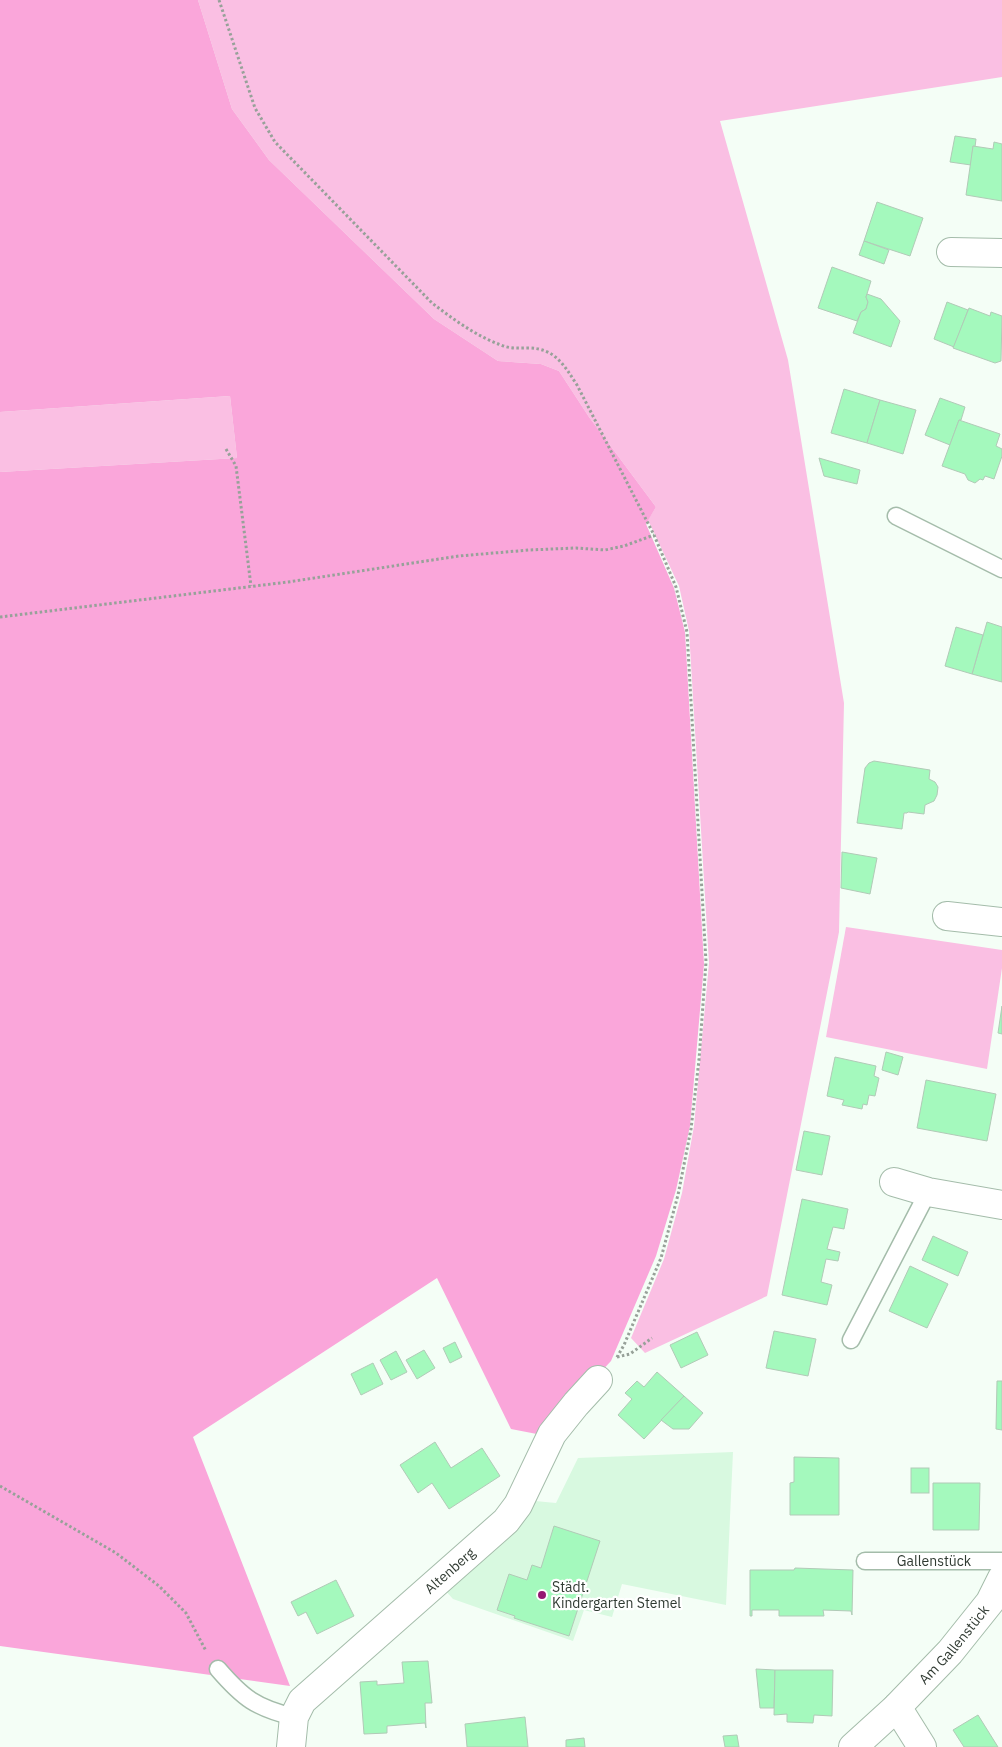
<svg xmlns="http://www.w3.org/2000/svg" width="1002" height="1747" viewBox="0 0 1002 1747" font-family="'IBM Plex Sans',sans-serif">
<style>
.built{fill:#d8f9e0}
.green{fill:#fabfe3}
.forest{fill:#faa6da}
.building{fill:#a4f9bd;stroke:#b1cab7}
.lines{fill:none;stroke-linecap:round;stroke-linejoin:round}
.lane-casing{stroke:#a4bcaa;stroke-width:19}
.street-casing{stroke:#a4bcaa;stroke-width:30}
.path{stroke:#97a199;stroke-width:3;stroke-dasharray:2.5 2.5;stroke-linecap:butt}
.lane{stroke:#fff;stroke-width:16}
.street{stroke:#fff;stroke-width:28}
.poi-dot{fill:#951872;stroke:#fff;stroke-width:2}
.labels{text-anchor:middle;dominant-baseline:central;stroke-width:4.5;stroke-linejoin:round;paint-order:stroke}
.street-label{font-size:14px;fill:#303a32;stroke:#fff}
.poi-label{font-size:14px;fill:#303a32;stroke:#fff;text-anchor:start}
</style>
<rect width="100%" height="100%" fill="#f4fef6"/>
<path class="built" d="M733,1452L726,1605L622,1584L612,1617L584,1610L573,1641L453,1599L443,1588L535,1501L556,1503L578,1458Z"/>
<g class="green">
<path d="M198,0H1002V77L720,121L788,360L844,703L839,932L767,1296L645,1353L631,1338L664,1259L682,1193L694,1126L709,963L689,631L679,586L648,520L656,507L589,417L559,371L541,364L498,361L434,319L269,160L232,109Z"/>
<path d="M230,396L237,458L0,472V412Z"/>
<path d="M846,927L1002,950V968L987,1069L826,1037Z"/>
</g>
<path class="forest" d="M0,0H198L232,109L269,160L434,319L498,361L541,364L559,371L589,417L656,507L646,524L674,588L685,632L704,964L690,1126L676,1190L656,1256L611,1361L542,1435L511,1429L437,1278L193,1437L290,1686L0,1646V472L237,458L230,396L0,412Z"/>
<g class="building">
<path d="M955,136L976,139L975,147L973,146L971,165L950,162Z"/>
<path d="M994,142L1002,144V201L966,195L973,146L993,149Z"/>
<path d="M877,202L923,218L910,256L864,241Z"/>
<path d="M864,241L889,250L884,264L859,255Z"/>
<path d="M832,267L871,281L866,297L868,302L866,309L861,312L857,321L818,308Z"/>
<path d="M867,294L881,299L900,321L891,347L853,333L861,312L866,309L868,302L866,297Z"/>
<path d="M947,302L968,310L954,347L934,339Z"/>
<path d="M969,308L990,316L991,312L1002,316L1001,361L995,363L953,348Z"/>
<path d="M844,389L880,400L867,443L831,433Z"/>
<path d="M940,398L965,407L961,420H959L950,445L925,435Z"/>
<path d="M880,400L916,410L903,454L867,443Z"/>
<path d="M959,420L1000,434L996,446L1002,449V456L994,479L985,476L983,480L980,479L975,483L968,480L965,474L942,466Z"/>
<path d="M819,458L860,470L857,484L824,476Z"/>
<path d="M987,622L1002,627V682L972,674Z"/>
<path d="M956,627L983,635L972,674L945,666Z"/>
<path d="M874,761L930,770L929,779L935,782L938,787L937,795L934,801L925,805L924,814L908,812L907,813H904L902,829L857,823L865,768L869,763Z"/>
<path d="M842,852L877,858L870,894L841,888Z"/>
<path d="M1002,1006V1034L998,1033Z"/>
<path d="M886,1052L903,1057L898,1075L882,1070Z"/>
<path d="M835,1057L876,1066L874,1076L879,1078L875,1096L869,1095L867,1105L863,1104L862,1109L842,1105L844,1100L827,1096Z"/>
<path d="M926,1080L996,1094L987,1141L917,1128Z"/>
<path d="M804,1131L830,1136L822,1175L796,1170Z"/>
<path d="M802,1199L848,1209L844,1229L833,1227L827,1249L840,1252L838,1261L826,1259L821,1282L832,1285L827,1305L782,1295Z"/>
<path d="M933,1236L968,1252L958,1276L922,1260Z"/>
<path d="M910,1266L948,1284L927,1328L889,1311Z"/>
<path d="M774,1331L816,1339L808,1376L766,1368Z"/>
<path d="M697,1332L708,1355L681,1368L670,1345Z"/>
<path d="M455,1342L462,1357L450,1363L443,1348Z"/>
<path d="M424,1350L435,1368L417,1379L406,1360Z"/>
<path d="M396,1351L407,1372L391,1380L380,1360Z"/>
<path d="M373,1363L383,1384L361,1395L351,1374Z"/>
<path d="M657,1372L684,1396L644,1439L618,1415L632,1399L625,1393L637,1381L644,1387Z"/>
<path d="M997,1381H1002V1430L996,1429Z"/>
<path d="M684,1396L703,1413L689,1429H673L661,1420Z"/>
<path d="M435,1442L451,1468L482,1448L500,1476L449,1509L432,1483L418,1493L400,1465Z"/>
<path d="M794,1457L839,1458V1515H790V1483L794,1482Z"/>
<rect x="911" y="1468" width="18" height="25"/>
<path d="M933,1483H980L979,1530H933Z"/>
<path d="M554,1526L600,1541L569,1636L514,1618L515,1616L497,1610L509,1574L527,1580L532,1565L541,1568Z"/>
<path d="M795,1568L853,1570L852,1615L851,1611L823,1610L824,1616H779V1610H752V1616H750V1570H794Z"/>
<path d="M336,1580L354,1616L317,1634L306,1612L298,1616L291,1602Z"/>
<path d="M428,1661L432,1703H425L426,1728L425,1723L387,1726V1733L364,1734L360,1682L377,1681V1685L404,1683L402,1662Z"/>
<path d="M756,1669L775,1670L774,1708H760Z"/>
<path d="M775,1670H833L832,1716L814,1715L813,1723L787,1722V1714L774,1715Z"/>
<path d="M978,1715L998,1747H964L953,1730Z"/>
<path d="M525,1717L528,1747H467L465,1724Z"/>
<path d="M737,1735L739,1747H725L723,1736Z"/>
<path d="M584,1738L585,1747H566V1740Z"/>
</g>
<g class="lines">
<defs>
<g id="lane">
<path d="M896,516L1002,569"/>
<path d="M851,1340L928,1192"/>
<path id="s1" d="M865,1561H1002"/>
<path d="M218,1669C243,1698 256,1708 294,1717"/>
</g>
<g id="street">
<path d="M951,252L1002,253"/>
<path d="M947,916L1002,922"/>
<path d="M894,1182L928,1192L1002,1205"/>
<path d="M897,1707L922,1747"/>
<path id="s2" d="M291,1747L294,1717L302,1701L506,1521L518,1505L552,1434L576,1404L598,1380"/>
<path id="s3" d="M853,1747L897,1707L950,1652L990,1602L1002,1578"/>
</g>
</defs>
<use href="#lane" class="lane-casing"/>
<use href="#street" class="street-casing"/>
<g class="path">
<path d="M219,0L255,108L275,142L432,303C453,319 476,336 501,345C510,349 519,348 528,348C555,348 564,365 577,385L654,535L676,587L687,632L706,962L699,1060L691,1129L678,1195L661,1258L624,1345L616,1359"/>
<path d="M226,449L236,466L251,586"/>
<path d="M0,617L288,582L459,556L529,550L576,548L605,550L624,546L654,535"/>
<path d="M617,1357L630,1354L652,1338"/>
<path d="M0,1486L116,1553L159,1586L186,1613L206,1651"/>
</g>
<use href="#lane" class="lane"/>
<use href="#street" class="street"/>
</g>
<circle class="poi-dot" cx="542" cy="1595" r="5"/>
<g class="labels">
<g class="street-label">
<text stroke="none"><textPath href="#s1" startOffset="69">Gallenstück</textPath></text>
<text stroke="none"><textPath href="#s2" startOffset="245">Altenberg</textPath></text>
<text stroke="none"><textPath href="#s3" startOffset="144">Am Gallenstück</textPath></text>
</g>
<g class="poi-label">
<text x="552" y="1587">Städt.<tspan x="552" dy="16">Kindergarten Stemel</tspan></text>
</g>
</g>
</svg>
